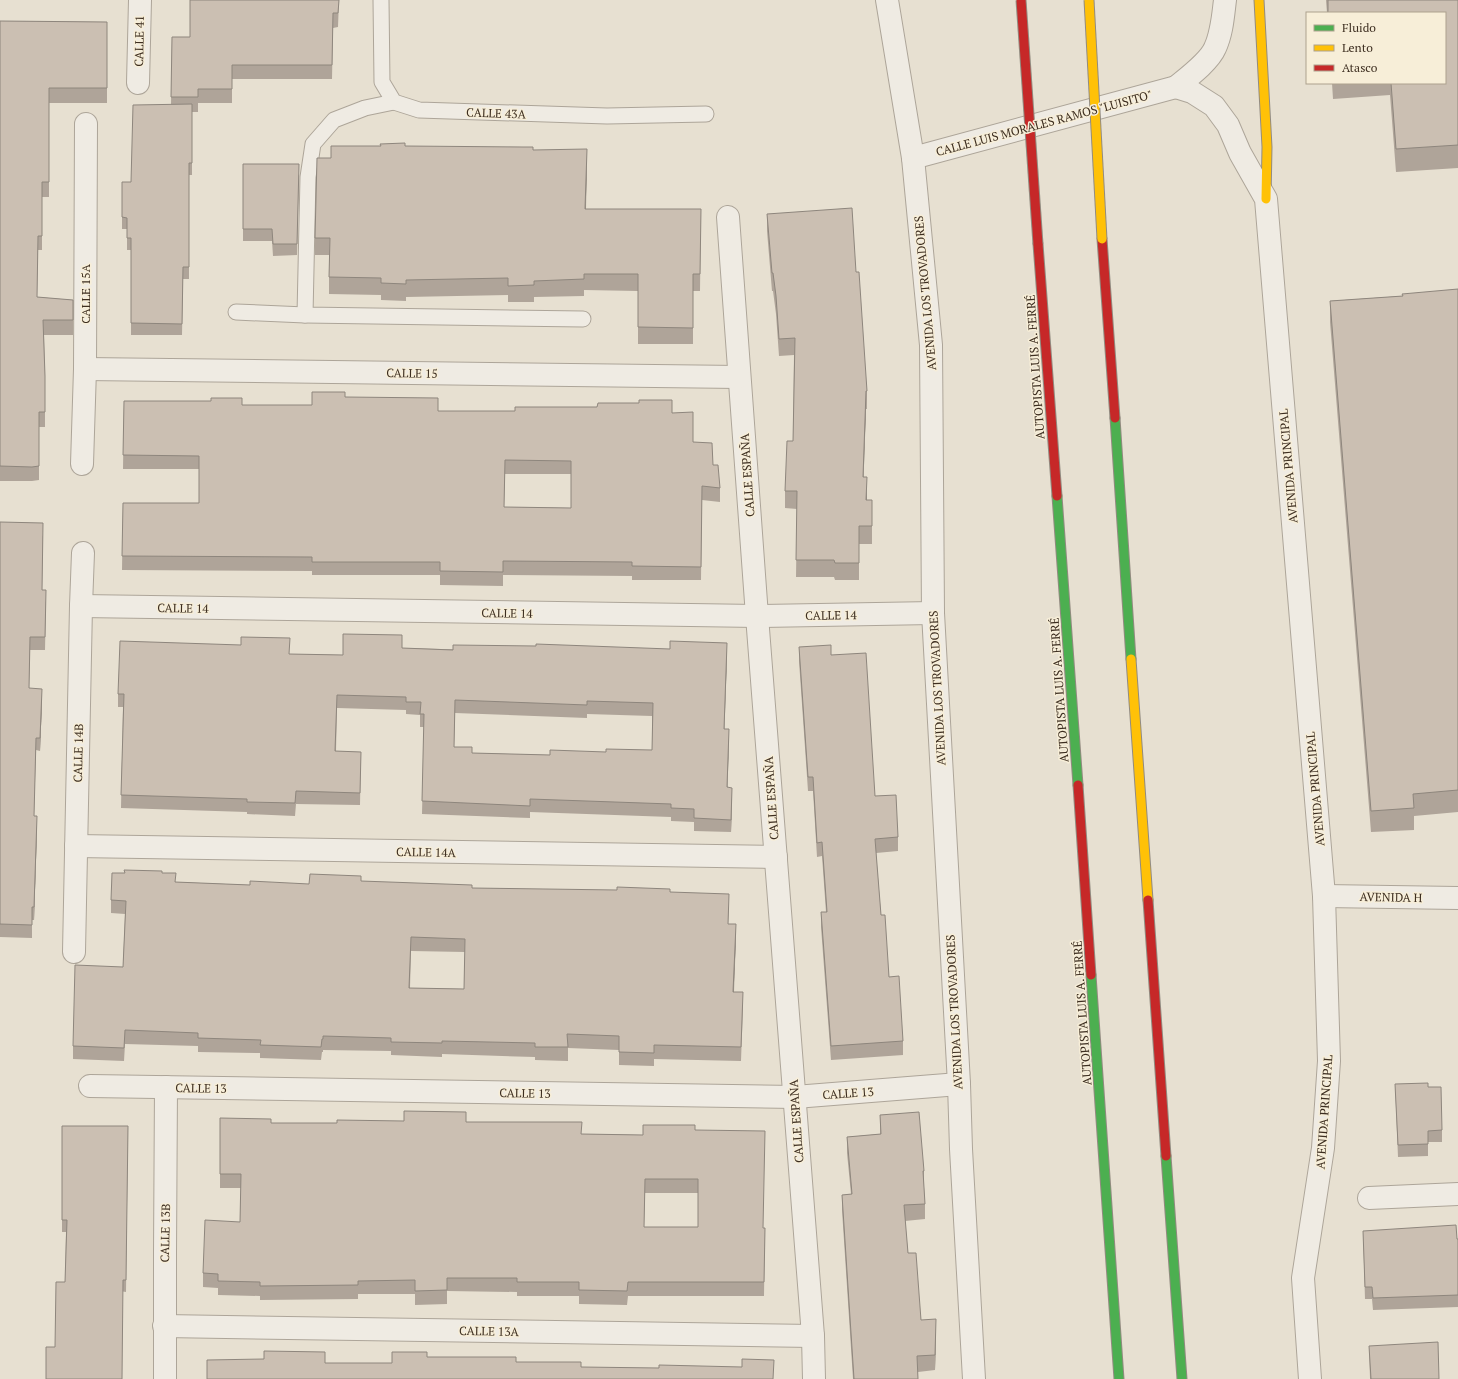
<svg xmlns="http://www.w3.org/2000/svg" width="1458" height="1379" viewBox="0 0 1458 1379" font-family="'PT Serif',serif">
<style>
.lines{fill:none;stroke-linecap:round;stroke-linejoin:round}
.lane-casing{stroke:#ada599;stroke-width:17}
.street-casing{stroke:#ada599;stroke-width:24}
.fast-casing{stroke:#928b80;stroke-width:11}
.slow-casing{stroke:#928b80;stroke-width:11}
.jam-casing{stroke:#928b80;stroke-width:11}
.lane{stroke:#efebe3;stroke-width:15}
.street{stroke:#efebe3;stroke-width:22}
.fast{stroke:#4caf50;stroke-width:9}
.slow{stroke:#ffc107;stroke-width:9}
.jam{stroke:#c62828;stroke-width:9}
.slow-bridge-casing{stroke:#928b80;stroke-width:11;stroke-linecap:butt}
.jam-bridge-casing{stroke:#928b80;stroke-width:11;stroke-linecap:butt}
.slow-bridge{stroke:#ffc107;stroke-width:9}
.jam-bridge{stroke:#c62828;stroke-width:9}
.wall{fill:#afa499;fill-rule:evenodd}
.shaded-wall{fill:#8e867d}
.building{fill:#cbbfb2;stroke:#8e867d;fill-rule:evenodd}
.labels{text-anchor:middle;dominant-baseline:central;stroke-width:3;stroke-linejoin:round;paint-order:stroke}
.street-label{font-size:12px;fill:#3d2e20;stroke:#f7eed8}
</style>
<rect width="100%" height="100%" fill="#e7e0d1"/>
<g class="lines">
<defs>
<g id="lane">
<path d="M381,0L382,82L394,102L419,110L607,116L706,114"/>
<path d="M236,312L305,315L583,319"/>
<path d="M305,315L308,177L313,144L334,120L365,108L394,102"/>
</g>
<g id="street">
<path d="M887,0L913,158L931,345L933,613L959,1084L961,1149L974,1379"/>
<path d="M138,83L140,0"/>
<path d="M1176,87L1192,92L1214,106L1228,125L1240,153L1266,199L1324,896L1329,1061L1323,1148L1303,1278L1310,1379"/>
<path d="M913,158L1176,87C1187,78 1209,62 1215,48C1222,33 1223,16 1225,0"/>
<path d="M728,217L757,616L813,1336L814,1379"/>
<path d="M85,369L739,377"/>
<path d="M82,464L85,369L86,124"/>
<path d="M81,606L757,616L933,613"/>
<path d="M76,846L776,857"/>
<path d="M1324,896L1458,898"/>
<path d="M74,952L81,606L83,553"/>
<path d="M90,1086L795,1097L959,1084"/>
<path d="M1369,1198L1458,1194"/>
<path d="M164,1326L813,1336"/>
<path d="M165,1379V1252L166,1087"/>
</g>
<g id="fast">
<path d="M1115,418L1131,659"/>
<path d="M1057,496L1078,785"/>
<path d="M1091,975L1119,1379"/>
<path d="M1166,1156L1182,1379"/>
</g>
<g id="slow">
<path d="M1259,0L1267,147L1266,199"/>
<path d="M1131,659L1148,900"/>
</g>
<g id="jam">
<path d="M1102,239L1115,418"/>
<path d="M1038,244L1057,496"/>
<path d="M1078,785L1091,975"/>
<path d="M1148,900L1166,1156"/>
</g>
</defs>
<use href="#lane" class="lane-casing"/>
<use href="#street" class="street-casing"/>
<use href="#fast" class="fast-casing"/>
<use href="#slow" class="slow-casing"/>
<use href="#jam" class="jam-casing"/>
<use href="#lane" class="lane"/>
<use href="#street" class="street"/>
<use href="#fast" class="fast"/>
<use href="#slow" class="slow"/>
<use href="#jam" class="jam"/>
<defs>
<path id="slow-bridge" d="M1089,0L1102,239"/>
<path id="jam-bridge" d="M1021,0L1038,244"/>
</defs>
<use href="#slow-bridge" class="slow-bridge-casing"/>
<use href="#jam-bridge" class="jam-bridge-casing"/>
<use href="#slow-bridge" class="slow-bridge"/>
<use href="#jam-bridge" class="jam-bridge"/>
</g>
<g class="wall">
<path d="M339,0L338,27L333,28L332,79H232V103H198V112H192V175H189V279H183L182,335H131V250H127V229H122V182H131L171,105L172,37H190Z"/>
<path d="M1326,0H1458V168L1396,172L1390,95L1333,99L1332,83H1445V13H1327Z"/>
<path d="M0,21L107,22V103H49V197H42V250H38L37,297L73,300V335H44L45,376V427H39V480L32,481H0Z"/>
<path d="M405,146L533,150L587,166L586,209H701L700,291H693V344H638V291L584,290V296L534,297V302H508V295L406,297V301L381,300V295L329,294V255H315V238L331,158Z"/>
<path d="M243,164L299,175L297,255L273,256L272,241H243Z"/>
<path d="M767,214L856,272L867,391V409H866L863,477L867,495V500H872V544H859V580H835L834,577H796L797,509L785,508V491L793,441L794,355L779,356L776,314L773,291H772L767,231Z"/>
<path d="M1458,289V812L1414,816V830L1371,832L1330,322V301L1402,296Z"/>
<path d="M345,397L438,411L672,413L693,442L713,465L720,488V502L702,500L701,580H632V576L503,575V586L440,585V575H312V571L122,570L123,503H199V469H123L124,401L242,405H312ZM505,474H571V508L504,507Z"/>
<path d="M0,522L43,536L42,590L46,603L45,650H30L29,688L42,702L40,751L36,750L34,816L37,829L34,920H32V938L0,937Z"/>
<path d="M799,647L831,655L875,796L898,837V851L876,853L881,915L889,977L903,1041V1055L831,1060L821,927V912H826L822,856L817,857L813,791H808L799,661Z"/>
<path d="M402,648L727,656L724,729L729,742L727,788L732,800L731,832L694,831V822L671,821V817L530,812V818L422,814L424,727H420V715L406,714V710L337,708L336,751L361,752L360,805L296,804L295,816L247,814V812L121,808L123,707H118V694L289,654L343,655ZM455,713L587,718V714L652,716V750L606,752L550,755L472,753L454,747Z"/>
<path d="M124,873H162L176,882L250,885L309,884L361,881L472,888L670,892L729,907L728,924L736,937L734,992L743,1006L741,1061L654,1059V1066L619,1065V1050L568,1048V1061L535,1060V1057L442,1054V1057L391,1055V1051L323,1050V1052H322L321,1060L260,1058V1053L198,1052V1046L125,1044L124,1061L73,1059V1046L123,967L125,914L111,913V900ZM411,951L465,952L464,989L410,988Z"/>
<path d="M1395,1084L1428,1087L1442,1130V1142H1428V1156L1398,1157Z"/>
<path d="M880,1115L924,1171V1187L925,1204V1219L905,1221L908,1253L921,1320L936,1335L935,1370L918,1372V1379H853L842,1210V1195L851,1194L847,1153V1137L880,1134Z"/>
<path d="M220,1118L271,1123H337L466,1122L582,1134L643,1135L695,1130L763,1228H765L764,1296H628L627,1305L579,1304V1296H517V1292L447,1291V1304L415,1305V1294H358V1299L260,1300V1296L218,1295V1288L203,1287V1273L240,1222L241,1188H220ZM645,1193H698V1227H644Z"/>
<path d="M62,1126H128L126,1292L65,1282L66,1232H62Z"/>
<path d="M1363,1231L1458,1239V1307L1373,1310L1372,1299H1365Z"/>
<path d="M1369,1346L1439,1379H1370Z"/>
</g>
<g class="shaded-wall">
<path d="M587,149V166L585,226V209Z"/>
<path d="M866,391V409L863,494V477Z"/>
<path d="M867,477V495L866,517V500Z"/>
<path d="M727,643V656L724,742V729Z"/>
<path d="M42,689V702L40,751V738Z"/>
<path d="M729,729V742L727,800V787Z"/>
<path d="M732,788V800L731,832V820Z"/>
<path d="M37,816V829L34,920V907Z"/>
<path d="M736,924V937L733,1005V992Z"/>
<path d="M936,1319V1335L935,1370V1355Z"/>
</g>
<g class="building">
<path d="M190,0H339L338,13H333L332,65H232V89H198V97H171L172,37H190Z"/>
<path d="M1328,0H1458V145L1396,149L1391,83H1445V13H1328Z"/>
<path d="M0,21L107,22V88H49V182H42V236H38L37,297L73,300V320H43L45,376V412H39V466L32,467L0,466Z"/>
<path d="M192,104V163H189V267H183L182,324L131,323V238H127V218L122,217V182H131L133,105Z"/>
<path d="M405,143V146L523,147H533V150L587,149L585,209H701L700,274H693V328L638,327V274H584V279L534,281V285L508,286V278L406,280V284L381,283V278L329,277L330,238H315L317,158H331V146H381L380,144Z"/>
<path d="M243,164H299L297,244H273L272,229H243Z"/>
<path d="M852,208L856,272H859L867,391H866L863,477H867L866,500H872V526H859V563H835L834,560H796L797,491H785L787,441H793L795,338L779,339L776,296L773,273H772L767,214Z"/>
<path d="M1458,289V790L1413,794L1414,808L1371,811L1330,301L1403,296L1402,294Z"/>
<path d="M312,392H345V397L438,398V411H515V407H597L598,403H639V400H672V413L693,412V442L712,443L713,465H718L720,488L702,486L701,567L632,566V562L503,561V572L440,571V562H312V557L122,556L123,503H199V456L123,455L124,401H211V398H242V405H312ZM505,460L571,461V508L504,507Z"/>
<path d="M0,522L43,523L42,590H46L45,637H30L29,688L42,689L40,738H36L34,816H37L34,907H32V925L0,924Z"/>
<path d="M343,634L402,635V648L453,650V645L536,646V644L670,649V641L727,643L724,729H729L727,787L732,788L731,820L694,818V809L671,808V804L530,799V806L422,801L424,714H420L421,702H406V697L337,695L335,751L361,752L360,793L296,791L295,803L247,802V799L121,795L124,694H118L120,641L241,645V637L290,638L289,654L343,655ZM455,700L587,705V701L653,703L652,750L606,749V752L550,750V755L472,753V747H454Z"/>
<path d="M831,645V655L866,653L875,796L896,795L898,837L875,839L881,915H885L889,977L899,976L903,1041L831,1046L821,912H827L822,842L817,843L813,777H808L799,647Z"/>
<path d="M124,870L162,871V873H176L175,882L250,885V881L309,884L310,874L361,876V881L472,885V888L617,890V887L670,889V892L729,894L728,924H736L733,992H743L741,1047L654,1045V1053L619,1052V1036L567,1034L568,1047H535V1043L442,1041V1043L391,1042V1038L323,1036V1039H322L321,1047L260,1045L261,1040L198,1038V1033L125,1030L124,1048L73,1046L75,965L123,967L126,901L111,900L112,873H125ZM411,937L465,939L464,989L409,988Z"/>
<path d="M1428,1083V1087H1441L1442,1130L1428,1131V1144L1398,1145L1395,1084Z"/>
<path d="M404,1111L466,1112V1122H582L581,1134L643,1135V1125H695V1130L765,1131L763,1228H765L764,1282H628L627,1291L579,1290V1282H517V1278H447V1290L415,1291V1280L358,1281V1285L260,1286V1282L218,1281V1274L203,1273L205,1220L240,1222L241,1174H220V1118L271,1119V1123H337V1120L404,1121ZM645,1179H698V1227H644Z"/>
<path d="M919,1112L924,1171H923L925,1204L904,1205L908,1253H916L921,1320L936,1319L935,1355L917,1356L918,1379H854L842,1195L852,1194L847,1137L881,1134L880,1115Z"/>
<path d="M62,1126H128L126,1280H123L122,1379H46V1347H55L56,1282H65L67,1220H62Z"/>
<path d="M1456,1225L1457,1239H1458V1295L1373,1298L1372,1287H1365L1363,1231Z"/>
<path d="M1438,1342L1439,1379H1371L1369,1346Z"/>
<path d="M264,1351L325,1352V1363H392V1352H427V1357H516V1362H581V1367L659,1368V1365L742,1367V1359L774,1360L773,1379H207V1360L264,1359Z"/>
</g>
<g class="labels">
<g class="street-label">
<text transform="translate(139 41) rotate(-89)">CALLE 41</text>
<text transform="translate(496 113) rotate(2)">CALLE 43A</text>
<text transform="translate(1044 123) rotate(-15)">CALLE LUIS MORALES RAMOS "LUISITO"</text>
<text transform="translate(925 293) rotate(-95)">AVENIDA LOS TROVADORES</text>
<text transform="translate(85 294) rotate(-90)">CALLE 15A</text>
<text transform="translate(1035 367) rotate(-94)">AUTOPISTA LUIS A. FERRÉ</text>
<text transform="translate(412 373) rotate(1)">CALLE 15</text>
<text transform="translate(1288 466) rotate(-95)">AVENIDA PRINCIPAL</text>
<text transform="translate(747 475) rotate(-94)">CALLE ESPAÑA</text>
<text transform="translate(183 608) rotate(1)">CALLE 14</text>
<text transform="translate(507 613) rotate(1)">CALLE 14</text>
<text transform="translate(831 615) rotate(-1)">CALLE 14</text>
<text transform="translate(937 688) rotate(-93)">AVENIDA LOS TROVADORES</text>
<text transform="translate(1059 690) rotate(-94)">AUTOPISTA LUIS A. FERRÉ</text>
<text transform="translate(78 753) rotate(-89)">CALLE 14B</text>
<text transform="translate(1315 789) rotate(-95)">AVENIDA PRINCIPAL</text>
<text transform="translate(771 798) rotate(-94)">CALLE ESPAÑA</text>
<text transform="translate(426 852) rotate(1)">CALLE 14A</text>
<text transform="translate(1391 897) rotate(1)">AVENIDA H</text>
<text transform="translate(954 1012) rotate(-93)">AVENIDA LOS TROVADORES</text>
<text transform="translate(1082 1013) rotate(-94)">AUTOPISTA LUIS A. FERRÉ</text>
<text transform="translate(201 1088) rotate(1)">CALLE 13</text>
<text transform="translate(525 1093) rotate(1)">CALLE 13</text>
<text transform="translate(848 1093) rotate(-4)">CALLE 13</text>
<text transform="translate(1324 1112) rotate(-86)">AVENIDA PRINCIPAL</text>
<text transform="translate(796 1121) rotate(-94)">CALLE ESPAÑA</text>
<text transform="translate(165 1233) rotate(-89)">CALLE 13B</text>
<text transform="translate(489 1331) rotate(1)">CALLE 13A</text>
</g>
</g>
<rect x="1306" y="12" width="140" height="72" fill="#f7eed8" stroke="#ada18e"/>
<rect x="1314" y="25" width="20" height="6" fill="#4caf50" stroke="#ada18e"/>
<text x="1342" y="32" font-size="12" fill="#3d2e20">Fluido</text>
<rect x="1314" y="45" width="20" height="6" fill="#ffc107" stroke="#ada18e"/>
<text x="1342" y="52" font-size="12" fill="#3d2e20">Lento</text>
<rect x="1314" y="65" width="20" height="6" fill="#c62828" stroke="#ada18e"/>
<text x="1342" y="72" font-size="12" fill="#3d2e20">Atasco</text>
</svg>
